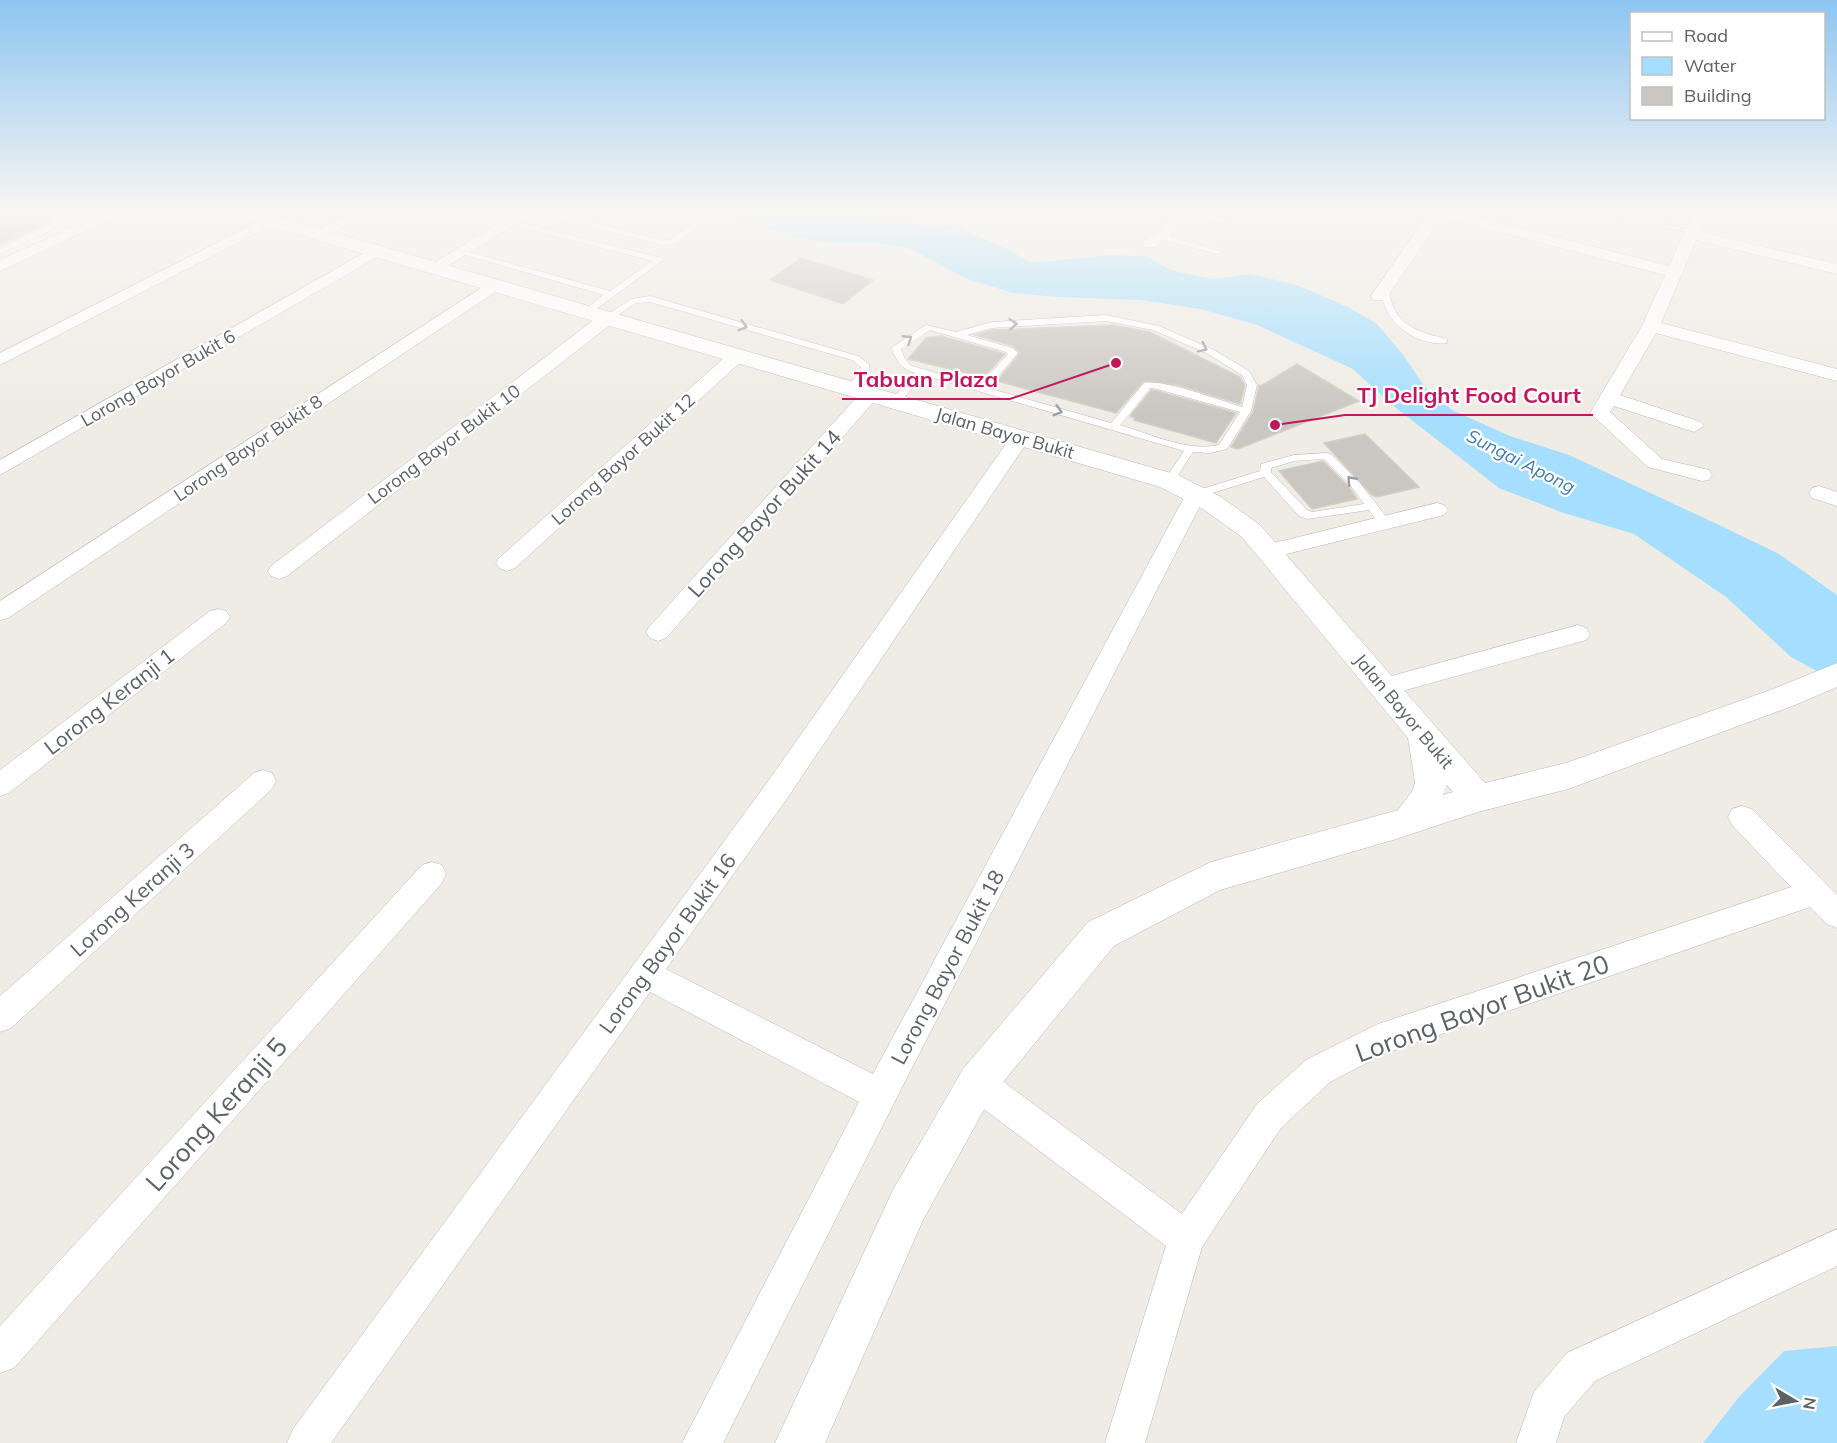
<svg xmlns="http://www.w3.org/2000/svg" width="1837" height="1443" viewBox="0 0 1837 1443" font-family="Mulish,sans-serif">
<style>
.commercial{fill:#fef3db}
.water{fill:#a5defe}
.building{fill:#cac7c2;stroke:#d4cdc3;stroke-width:1.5}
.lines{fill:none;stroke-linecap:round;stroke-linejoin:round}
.service-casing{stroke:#b5b8bb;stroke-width:1}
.minor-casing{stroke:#b5b8bb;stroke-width:1}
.tertiary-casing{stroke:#b5b8bb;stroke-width:1}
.service{fill:#fff;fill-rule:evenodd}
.minor{fill:#fff;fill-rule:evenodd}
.tertiary{fill:#fff;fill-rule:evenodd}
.oneway{stroke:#9da0a3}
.labels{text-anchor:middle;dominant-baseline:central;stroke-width:4.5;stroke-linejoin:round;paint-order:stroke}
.far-street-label{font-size:18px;fill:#5c6165;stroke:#fff}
.far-water-label{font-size:18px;font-style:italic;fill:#3f7aa8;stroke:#fff}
.street-label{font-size:21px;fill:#5c6165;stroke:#fff}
.near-street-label{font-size:26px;fill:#5c6165;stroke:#fff}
.leader{fill:none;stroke:#c2185b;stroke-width:2}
.callout-dot{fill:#c2185b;stroke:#fff;stroke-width:2}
.callout-label{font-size:22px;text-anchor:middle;font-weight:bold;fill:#c2185b;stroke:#fff;stroke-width:4.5;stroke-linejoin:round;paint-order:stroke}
</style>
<rect width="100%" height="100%" fill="#efece5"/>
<path class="commercial" d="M0,211H107L0,260Z"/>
<g class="water">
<path d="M736,211H843L893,223L956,226L1009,250L1031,263L1109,255L1146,256L1173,271L1213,279L1251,274L1297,285L1348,307L1377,324L1404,356L1425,387L1452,410L1510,436L1569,455L1717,524L1779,554L1837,595V682L1791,657L1726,597L1634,534L1564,513L1499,488L1391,404L1353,369L1257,325L1201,309L1140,300L1058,297L1013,293L965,278L911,249L876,243H832L791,236L733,218Z"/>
<path d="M1837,1346V1443H1703L1739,1397L1784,1351Z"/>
</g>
<g class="building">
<path d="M28,213L52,221L0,245V224Z"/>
<path d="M801,258L873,280L843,304L770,280Z"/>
<path d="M1113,325L1150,332L1240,377L1245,385L1240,404L1178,385L1144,381L1116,413L997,381L1020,353L1013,346L975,335L992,330Z"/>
<path d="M941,336L1005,354L984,377L908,359L926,338Z"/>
<path d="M1297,364L1359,401L1238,449L1231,447L1253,412L1259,385L1261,386Z"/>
<path d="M1151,390L1157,391L1236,413L1216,443L1134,420L1135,418L1130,416Z"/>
<path d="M1365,434L1419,487L1377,497L1372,495L1324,443Z"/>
<path d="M1323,461L1349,487L1357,499L1312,509L1279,471Z"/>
</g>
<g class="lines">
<defs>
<g id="service">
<path d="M17,211H27L0,222V217Z"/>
<path d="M29,211H40L65,218L82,211H92L72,221L86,226V230L65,224L0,254V248L58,221Z"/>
<path d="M556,211H564L562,214L662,240H670L710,211H719L675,244L662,245L554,217Z"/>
<path d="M1187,211H1198L1227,221L1220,223Z"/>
<path d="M1600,211H1613L1697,232L1693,234Z"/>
<path d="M508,220L662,258L663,260L591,313H585V309L604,295L455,252L462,250L610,291L652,261L508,224Z"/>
<path d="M1159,235H1165L1224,252L1217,254L1159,239Z"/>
<path d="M1385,287L1389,290C1393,325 1417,332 1447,339V343C1415,347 1383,321 1381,290Z"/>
<path d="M650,296L858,356L869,364L870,372L855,389H849L847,387L860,371L861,367L852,360L650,302L636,303L612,319L604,317L631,299Z"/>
<path d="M1106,315L1159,326L1214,350L1249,371L1257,385L1251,411L1227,449L1210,453L1193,452L1173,483L1169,484L1164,481L1184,451L923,375L900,403L896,404L891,401L915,373C901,369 897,361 891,348L926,325L956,332L992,322ZM1106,321L1153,330L1208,354L1242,375L1247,385L1242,407C1218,400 1165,379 1144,383L1111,423L988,388L1018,353L1012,348L967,335L992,328ZM930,330L1006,352L1008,354L980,385L912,366L905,359L901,349ZM1150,388L1157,389L1240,412L1219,445C1187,452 1150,434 1120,425Z"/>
<path d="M1327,453L1331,454L1359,482L1388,519V525H1380L1369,510L1307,519L1299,516L1264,477L1196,498L1190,494L1192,492L1260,471L1261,464L1294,455ZM1324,459L1351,486L1364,504L1312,512L1307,510L1271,472V468L1294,461Z"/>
</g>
<g id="minor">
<path d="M108,211H128L0,271V260Z"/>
<path d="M352,211H371L325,237L320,239L312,234Z"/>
<path d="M519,211H537L441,270H429L427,267Z"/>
<path d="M1182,211H1199L1156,247H1144L1142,244L1144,241Z"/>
<path d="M1430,211H1454L1669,266L1694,211H1708L1700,232L1837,264V274L1696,240L1661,323L1837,369V381L1656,333L1620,395L1701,422L1704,426L1694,432L1614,406L1610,412L1662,459L1709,470L1712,475L1709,480L1702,481L1648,467L1590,413L1642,326L1665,275L1442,217L1385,300H1373L1371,296Z"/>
<path d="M272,215L280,220L277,223L0,365V353Z"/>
<path d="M378,245L386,250L384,253L0,475V460Z"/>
<path d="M495,279L503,284L501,288L8,618L0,620V601Z"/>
<path d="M609,312L615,313L618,317L615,321L287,576L279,579L271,576L268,571L271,566L603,313Z"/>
<path d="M738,350L747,355L744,359L515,568L507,571L499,568L496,563L499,558L732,351Z"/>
<path d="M870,388L877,390L879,394L877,398L666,638L658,641L650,638L646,632L650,626L863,390Z"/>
<path d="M1020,432L1027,434L1030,438L786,800L666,969L873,1074L1186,494L1189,489H1203L1206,494L892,1107L723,1443H682L859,1102L650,992L331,1443H287L293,1429L766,784L1013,434Z"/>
<path d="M1819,486L1837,492V506L1812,498L1809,493L1812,488Z"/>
<path d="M1437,503L1444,505L1448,510L1444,515L1270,558L1262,556L1259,551L1262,546L1270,544Z"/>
<path d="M218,609L226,611L230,617L226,623L9,793L0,796V770L210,611Z"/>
<path d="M1578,625L1586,628L1590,634L1586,640L1384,696L1375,694L1372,687L1375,680L1384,678Z"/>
<path d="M263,770L272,773L276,781L272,789L11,1028L0,1032V996L254,773Z"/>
<path d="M1742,806L1752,809L1837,895V928L1827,924L1810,907L1386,1053L1330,1082L1281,1128L1202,1247L1145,1443H1105L1166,1246L965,1095L961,1083L965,1071L977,1067L989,1071L1182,1214L1257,1104L1306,1060L1378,1024L1791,887L1732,825L1728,817L1732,809Z"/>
<path d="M432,862L442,865L446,874L442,883L14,1368L0,1373V1326L422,865Z"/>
<path d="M1837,1229V1266L1595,1381L1564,1417L1556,1443H1516L1534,1392L1567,1353Z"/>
</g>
<path id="tertiary" d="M230,211H258L1178,475L1221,497L1260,525L1485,783L1566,763L1773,689L1837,663V687L1795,705L1568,789L1478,812L1393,840L1220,890L1114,946L991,1097L923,1220L825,1443H775L893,1190L963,1069L1088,922L1211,862L1398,810L1413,790L1415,782L1408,738L1242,537L1203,509L1160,487L232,215ZM1447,785L1453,792L1443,795Z"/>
</defs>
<use href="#service" class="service-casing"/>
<use href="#minor" class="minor-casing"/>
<use href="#tertiary" class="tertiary-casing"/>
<use href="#service" class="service"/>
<use href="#minor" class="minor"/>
<use href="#tertiary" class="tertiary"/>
</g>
<defs><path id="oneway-chevron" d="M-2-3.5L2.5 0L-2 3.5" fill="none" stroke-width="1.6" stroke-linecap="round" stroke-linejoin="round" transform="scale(1.5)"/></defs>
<g class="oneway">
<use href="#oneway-chevron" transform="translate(1013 324) rotate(-4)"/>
<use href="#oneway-chevron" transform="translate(743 326) rotate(16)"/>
<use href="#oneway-chevron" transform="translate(908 339) rotate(-33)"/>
<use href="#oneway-chevron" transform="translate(1203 348) rotate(26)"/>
<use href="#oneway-chevron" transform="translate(1058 411) rotate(16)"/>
<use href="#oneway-chevron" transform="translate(1351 480) rotate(-132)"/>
</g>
<linearGradient id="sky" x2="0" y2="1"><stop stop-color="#8dc5f1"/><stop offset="0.51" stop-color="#f8f6f3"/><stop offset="1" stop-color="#f8f6f3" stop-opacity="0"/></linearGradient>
<rect width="1837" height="413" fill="url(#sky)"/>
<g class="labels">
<g class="far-street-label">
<text transform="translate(158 378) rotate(-30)">Lorong Bayor Bukit 6</text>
<text transform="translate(1005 433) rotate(16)">Jalan Bayor Bukit</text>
<text transform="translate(444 444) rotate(-37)">Lorong Bayor Bukit 10</text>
<text transform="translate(248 448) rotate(-34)">Lorong Bayor Bukit 8</text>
<text transform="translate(623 459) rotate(-42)">Lorong Bayor Bukit 12</text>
<text transform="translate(1404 711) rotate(50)">Jalan Bayor Bukit</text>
</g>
<g class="far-water-label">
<text transform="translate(1521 461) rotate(27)">Sungai Apong</text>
</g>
<g class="street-label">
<text transform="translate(764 513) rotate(-48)">Lorong Bayor Bukit 14</text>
<text transform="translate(109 701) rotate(-38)">Lorong Keranji 1</text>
<text transform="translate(132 899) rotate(-42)">Lorong Keranji 3</text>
<text transform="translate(667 943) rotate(-54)">Lorong Bayor Bukit 16</text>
<text transform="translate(947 967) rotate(-62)">Lorong Bayor Bukit 18</text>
</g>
<g class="near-street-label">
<text transform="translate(1482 1008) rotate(-20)">Lorong Bayor Bukit 20</text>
<text transform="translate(216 1114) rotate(-48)">Lorong Keranji 5</text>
</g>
</g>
<path class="leader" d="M1116 363L1010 399H842M1275 425L1345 415H1593"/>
<g class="callout-dot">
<circle cx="1116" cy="363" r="6"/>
<circle cx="1275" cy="425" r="6"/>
</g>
<g class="callout-label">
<text x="926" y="387">Tabuan Plaza</text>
<text x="1469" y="403">TJ Delight Food Court</text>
</g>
<rect x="1630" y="12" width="195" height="108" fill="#ffffff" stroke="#bec0c1" stroke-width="1.5"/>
<rect x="1642" y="32" width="30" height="9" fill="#ffffff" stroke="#bec0c1" stroke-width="1.5"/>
<text x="1684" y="42" font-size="18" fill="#5c6165">Road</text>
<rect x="1642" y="57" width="30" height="18" fill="#a5defe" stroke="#bec0c1" stroke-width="1.5"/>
<text x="1684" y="72" font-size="18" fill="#5c6165">Water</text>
<rect x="1642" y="87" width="30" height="18" fill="#cac7c2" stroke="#bec0c1" stroke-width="1.5"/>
<text x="1684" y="102" font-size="18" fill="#5c6165">Building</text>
<g transform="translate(1795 1401) rotate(100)" stroke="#ffffff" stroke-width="4.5" paint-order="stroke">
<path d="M0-4.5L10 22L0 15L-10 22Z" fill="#5c6165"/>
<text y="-9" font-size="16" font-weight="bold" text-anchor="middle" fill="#5c6165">N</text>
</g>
</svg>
